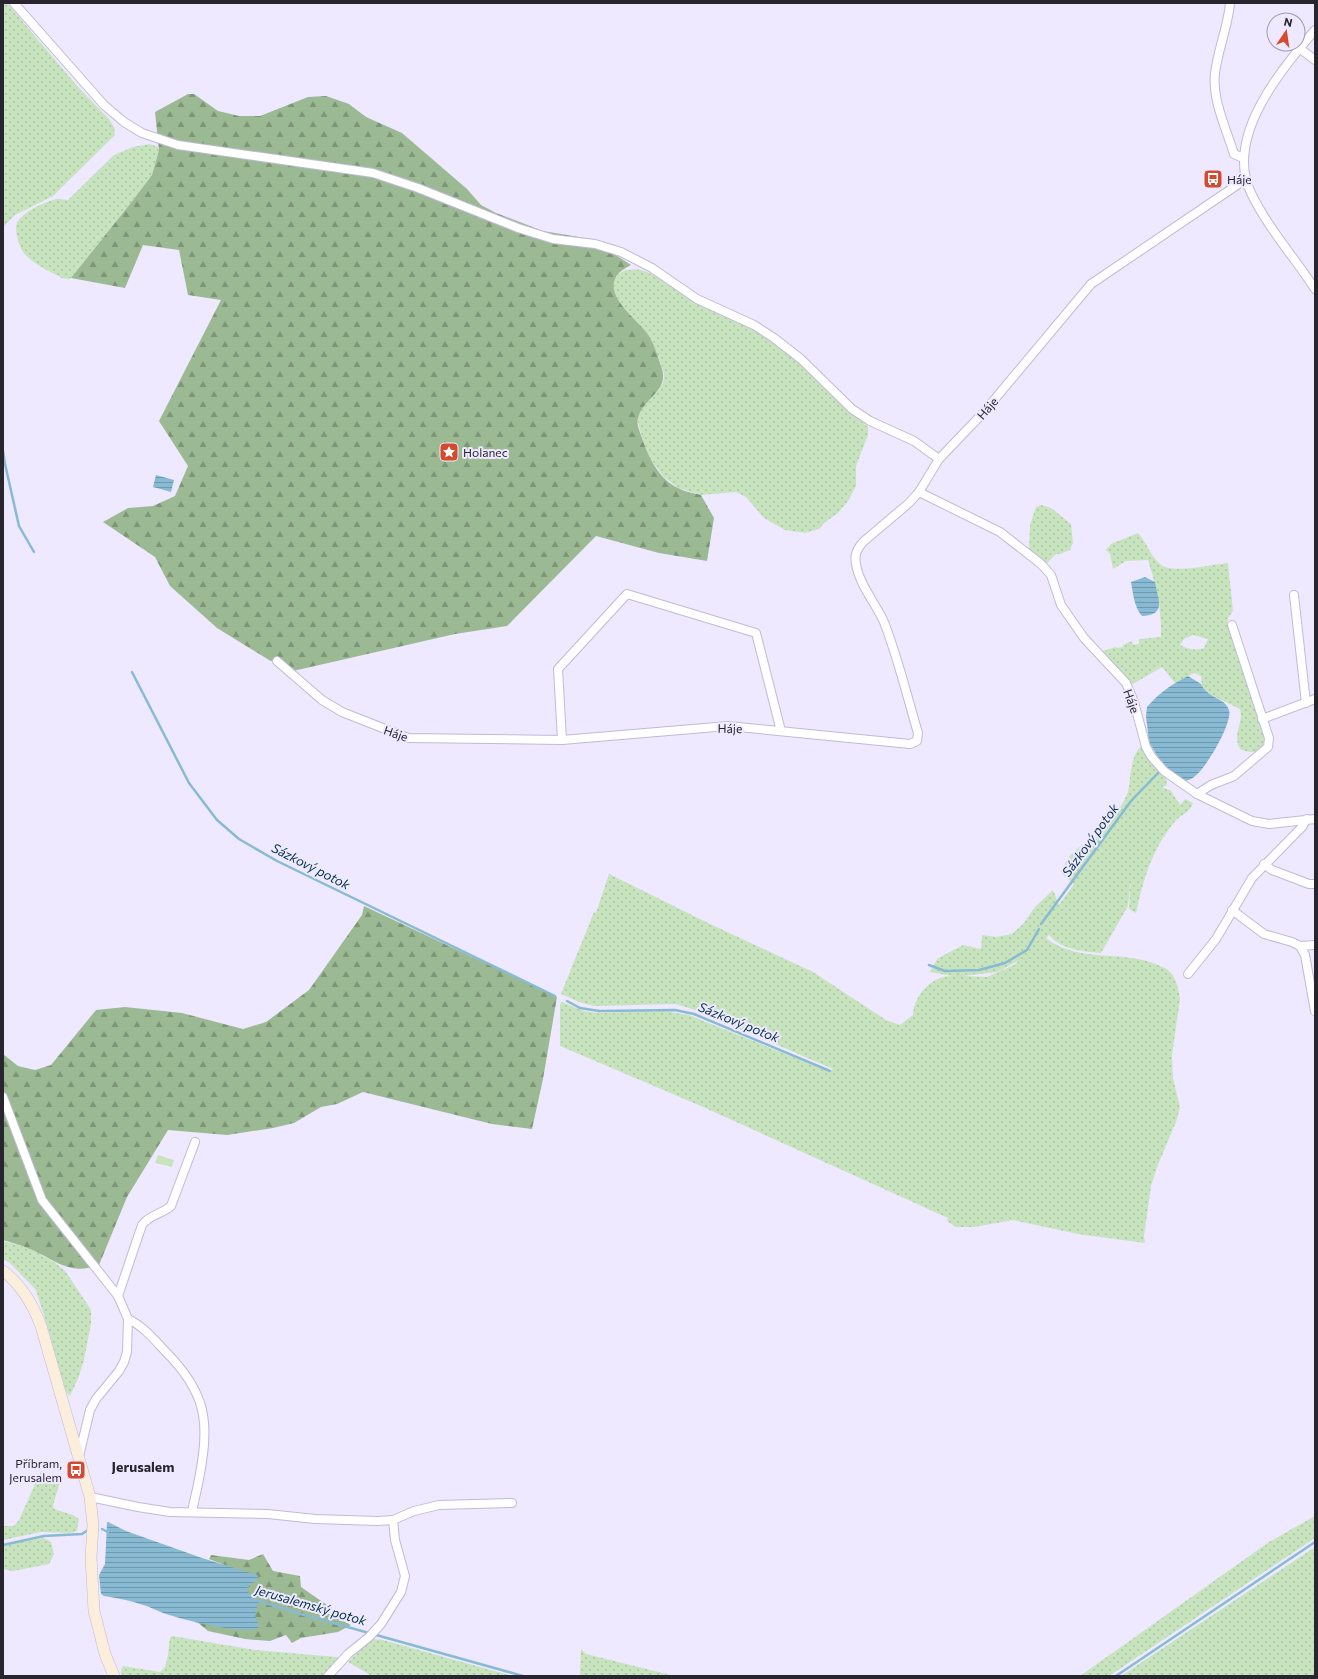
<svg xmlns="http://www.w3.org/2000/svg" width="1318" height="1679" viewBox="0 0 1318 1679" font-family="Commissioner,sans-serif">
<style>
.grass{fill:url(#grass-dots);fill-rule:evenodd}
.forest{fill:url(#forest-firs)}
.pitch{fill:#c7e4bf}
.water{fill:url(#water-rules)}
.lines{fill:none;stroke-linecap:round;stroke-linejoin:round}
.stream{stroke:#88bbd3;stroke-width:2.5}
.street-casing{stroke:#c0bad4;stroke-width:10}
.secondary-casing{stroke:#c0bad4;stroke-width:12}
.street{stroke:#fff;stroke-width:8}
.secondary{stroke:#fceedd;stroke-width:11}
.labels{text-anchor:middle;dominant-baseline:central;stroke-width:4;stroke-linejoin:round;paint-order:stroke}
.poi-label{font-size:12px;fill:#28252f;stroke:#efe9ff;text-anchor:start}
.street-label{font-size:12px;fill:#28252f;stroke:#efe9ff}
.water-label{font-size:13px;font-style:italic;fill:#023243;stroke:#efe9ff}
.quarter-label{font-size:14px;font-weight:bold;fill:#28252f;stroke:#efe9ff}
</style>
<defs>
<pattern id="grass-dots" width="8" height="8" patternUnits="userSpaceOnUse"><rect width="8" height="8" fill="#c7e4bf"/><path d="M2 2h.1M6 6h.1" fill="none" stroke="#abc3a4" stroke-width="1.8" stroke-linecap="round"/></pattern>
<pattern id="forest-firs" width="22" height="20" patternUnits="userSpaceOnUse"><rect width="22" height="20" fill="#9bb993"/><path d="M5 1l3.5 6h-7zM16 11l3.5 6h-7z" fill="#7e9678"/></pattern>
<pattern id="water-rules" width="6" height="5" patternUnits="userSpaceOnUse"><rect width="6" height="5" fill="#88bbd3"/><path d="M0 2.5h6" fill="none" stroke="#6f98ac"/></pattern>
</defs>
<rect width="100%" height="100%" fill="#efe9ff"/>
<g class="grass">
<path d="M3,3H7L78,87L109,119L114,127L115,135L53,196L15,215L3,227Z"/>
<path d="M150,144L158,147L159,150L152,175L130,204L71,278L68,279L62,278C49,271 32,264 23,252C19,246 14,230 17,223C22,212 45,202 56,199C59,198 64,200 68,200L114,155L133,147Z"/>
<path d="M626,270C631,270 637,269 641,270C657,274 672,288 686,297C712,312 742,322 767,338C805,363 834,399 868,427V435L856,466V486L848,501L838,513L824,523L819,529L805,533L785,530L764,518L746,497L736,492L701,495L678,488L663,476L647,455L637,419C639,414 641,409 644,405C651,396 665,388 664,375C663,367 651,339 646,332C635,317 592,285 626,270Z"/>
<path d="M1041,505L1051,508L1071,524L1073,543L1070,550L1060,554H1056L1046,564L1029,551L1030,525L1036,507Z"/>
<path d="M1138,533C1146,542 1151,556 1160,564C1172,575 1212,564 1228,563L1233,611L1228,618L1227,624L1240,653L1265,733C1265,751 1256,756 1240,749C1232,734 1244,723 1240,709L1211,695L1202,686L1201,676L1194,673L1175,683L1162,667L1131,685L1100,652L1116,647L1117,648L1123,647V645L1132,641L1133,645L1139,644V639L1161,637C1162,611 1156,585 1148,560L1126,561L1113,569L1110,554L1106,550L1111,544ZM1193,635L1208,639L1204,648C1195,651 1187,649 1180,645L1184,639Z"/>
<path d="M1142,746L1149,761L1166,778L1167,785L1162,787L1171,791L1180,805L1185,799L1193,803C1190,812 1183,814 1176,820C1172,825 1168,830 1165,835C1149,859 1142,885 1136,913L1129,909L1130,890L1132,879L1130,887L1128,906L1101,953C1082,951 1062,950 1049,935L1046,938C1079,964 1121,949 1158,965C1161,967 1167,968 1169,971C1176,977 1179,990 1180,999L1172,1055L1173,1078L1180,1108L1176,1122L1157,1167L1151,1186L1144,1236L1145,1243L1078,1234L1013,1220L974,1227H956L947,1221L948,1218L701,1106L560,1046V1004L562,1002L584,1011L597,1013L663,1011L689,1015L830,1072L833,1069L701,1012L676,1004L594,1006L579,1002L561,994L594,912L596,913L609,874L708,923L813,972L886,1020L900,1025L913,1015C914,994 933,975 953,976L930,972L937,959L963,945L981,949L982,935L996,937L1012,934L1023,924L1035,907L1053,890L1059,905L1074,884L1062,874C1064,855 1081,845 1097,837L1107,810L1114,817C1118,809 1125,801 1128,792C1131,779 1130,754 1142,746ZM1020,960L1014,965L987,977L963,976L997,972Z"/>
<path d="M3,1241L29,1248L54,1262L65,1271L72,1281L91,1310V1324L84,1360L79,1376L70,1396L66,1392L47,1325L36,1290L10,1263L3,1259Z"/>
<path d="M41,1471L60,1482L53,1505L54,1509L73,1515L79,1519L77,1531L71,1533L41,1532L3,1540V1526H14L19,1520Z"/>
<path d="M1315,1516V1538L1109,1676H1080L1269,1542Z"/>
<path d="M44,1538L51,1542L54,1554L49,1564L13,1571L3,1569V1545Z"/>
<path d="M1315,1547V1676H1121Z"/>
<path d="M172,1636L255,1650L337,1657L340,1659L325,1676H122L121,1670L123,1666L160,1672C169,1667 168,1648 170,1638Z"/>
<path d="M373,1639L383,1640L513,1676H372L348,1662Z"/>
<path d="M581,1649L586,1654L675,1676H580Z"/>
</g>
<g class="forest">
<path d="M188,94H194L218,111L239,116H260L308,97L326,96L349,104L366,117L402,133L467,189L481,205L496,213L543,231L591,239L631,265C627,267 622,270 619,273C600,293 636,318 647,333C654,343 658,357 662,369C669,391 643,398 638,418C636,423 640,432 642,438C648,457 659,479 678,488C685,492 694,493 701,495L714,518L707,561L659,553L596,536L507,626L455,634L293,671L269,660L217,628L170,586L155,557L103,522L128,508L153,506L175,496L188,466L159,421L221,300L188,295L179,250L143,245L125,288L71,278L130,204L152,175L159,150L155,112Z"/>
<path d="M364,906L557,997L543,1079L532,1129L492,1124L363,1092L337,1104L321,1107L294,1123L273,1128L227,1135L168,1130L127,1197L99,1265C69,1276 56,1260 30,1249C21,1245 12,1243 3,1240V1054L18,1066L35,1070L51,1065L96,1010L125,1007L182,1013L243,1029L266,1022L309,990L362,915Z"/>
<path d="M263,1554L273,1571L300,1576L301,1587L327,1605L323,1611L351,1625L338,1632L301,1638L292,1643L286,1635L270,1641L245,1639L208,1631L196,1621L240,1571L209,1559L211,1555L249,1560Z"/>
</g>
<path class="pitch" d="M158,1155L174,1160L172,1167L155,1163Z"/>
<g class="water">
<path d="M156,475L174,480L171,492L153,487Z"/>
<path d="M1145,577L1155,582C1158,600 1167,615 1142,616C1134,607 1133,593 1131,582Z"/>
<path d="M1188,676L1201,684L1202,686C1204,689 1207,692 1211,695C1217,699 1226,701 1229,710C1233,723 1205,770 1194,777C1192,779 1188,780 1185,781L1164,767L1149,742L1146,716L1147,707C1160,692 1171,685 1188,676Z"/>
<path d="M108,1522L126,1531L202,1558L257,1575L259,1578L250,1585L246,1589L252,1597L259,1601L255,1615L259,1627C249,1637 181,1619 166,1614C157,1611 149,1606 140,1604C128,1600 116,1598 104,1596L101,1594L99,1575L105,1564L107,1523Z"/>
</g>
<g class="lines">
<g class="stream">
<path d="M3,451L5,464L19,526L34,552"/>
<path d="M132,672L189,783L217,820L239,839L277,861L555,996"/>
<path d="M1041,924L1131,801L1159,772"/>
<path d="M929,965L945,971L979,970L1005,963L1027,950L1039,929"/>
<path d="M567,1001L580,1008L599,1011L675,1010L694,1014L830,1071"/>
<path d="M102,1529L108,1532"/>
<path d="M3,1545L44,1536L82,1534L88,1530"/>
<path d="M256,1600L301,1614L523,1676"/>
<path d="M1116,1676L1315,1542"/>
</g>
<defs>
<g id="street">
<path d="M14,3L104,105L124,122L142,133L178,145L373,173L418,188L518,228L553,239L595,244L621,252L652,268L697,299L754,325L774,338L801,359L852,409L870,421L914,441L939,459"/>
<path d="M1230,3C1228,27 1218,49 1215,73C1212,100 1226,128 1234,154L1243,158"/>
<path d="M1315,30C1281,70 1224,137 1251,193C1268,228 1294,257 1315,289"/>
<path d="M1299,48L1315,60"/>
<path d="M919,492L1000,532L1041,564L1051,575L1061,605L1084,638L1126,683L1134,702L1146,747L1151,756L1164,771L1197,794L1252,821L1269,824L1315,819"/>
<path d="M1294,595L1306,703"/>
<path d="M277,661L322,700L342,712L408,738L562,740L728,726L910,744L917,741L918,733C907,696 898,658 884,622C876,604 859,584 856,564C854,555 857,549 863,542L909,503L919,492L939,459L984,412L1091,284L1246,179"/>
<path d="M1262,719L1315,699"/>
<path d="M562,740L558,669L627,594L756,633L781,731"/>
<path d="M1197,794L1211,785L1234,776L1268,747L1269,738L1232,625"/>
<path d="M1264,864L1272,870L1309,884H1315"/>
<path d="M1232,910L1264,934L1292,942L1300,946L1305,955L1315,1011"/>
<path d="M1300,946L1315,945"/>
<path d="M1188,974L1216,939L1252,878L1302,827L1307,819"/>
<path d="M3,1097L42,1200L118,1296"/>
<path d="M128,1319C143,1326 154,1339 165,1351C207,1393 210,1422 199,1479C197,1490 194,1501 192,1512"/>
<path d="M79,1456L90,1410L96,1399L119,1371L124,1362L127,1352L128,1319L118,1296L142,1225C149,1215 162,1214 171,1206L195,1142"/>
<path d="M90,1497L138,1507L170,1512L268,1514L315,1519L378,1521L393,1520L414,1511L439,1505L512,1503"/>
<path d="M328,1676L348,1654L369,1637L381,1624L401,1592L405,1576L395,1540L393,1520"/>
</g>
<path id="secondary" d="M3,1271C22,1285 33,1305 41,1326L90,1497L93,1525L91,1557L94,1611L105,1654L114,1676"/>
</defs>
<use href="#street" class="street-casing"/>
<use href="#secondary" class="secondary-casing"/>
<use href="#street" class="street"/>
<use href="#secondary" class="secondary"/>
</g>
<defs>
<symbol id="bus-square" viewBox="-11 -11 22 22"><rect x="-9" y="-9" width="18" height="18" rx="4" fill="#d5492f" stroke="#efe9ff"/><path d="M-5-6H5V4H4V6H2V4H-2V6H-4V4H-5ZM-3.5-4V0h7V-4ZM-3.5 1.2v1.5H-2V1.2ZM2 1.2v1.5H3.5V1.2Z" fill="#fff"/></symbol>
<symbol id="sight-square" viewBox="-11 -11 22 22"><rect x="-9" y="-9" width="18" height="18" rx="4" fill="#d5492f" stroke="#efe9ff"/><path d="M0-6L1.8-2.2L6-1.7L2.9 1.2L3.7 5.4L0 3.3L-3.7 5.4L-2.9 1.2L-6-1.7L-1.8-2.2Z" fill="#fff"/></symbol>
</defs>
<g fill-rule="evenodd">
<use href="#bus-square" x="1202" y="168" width="22" height="22"/>
<use href="#sight-square" x="438" y="441" width="22" height="22"/>
<use href="#bus-square" x="65" y="1459" width="22" height="22"/>
</g>
<g class="labels">
<g class="poi-label">
<text x="1227" y="179">Háje</text>
<text x="463" y="452">Holanec</text>
<text x="62" y="1463" text-anchor="end">Příbram,<tspan x="62" dy="14">Jerusalem</tspan></text>
</g>
<g class="street-label">
<text transform="translate(987 408) rotate(-49)">Háje</text>
<text transform="translate(1132 701) rotate(70)">Háje</text>
<text transform="translate(730 728) rotate(1)">Háje</text>
<text transform="translate(396 733) rotate(19)">Háje</text>
</g>
<g class="water-label">
<text transform="translate(1090 840) rotate(-54)">Sázkový potok</text>
<text transform="translate(311 866) rotate(27)">Sázkový potok</text>
<text transform="translate(739 1022) rotate(22)">Sázkový potok</text>
<text transform="translate(311 1605) rotate(16)">Jerusalemský potok</text>
</g>
<g class="quarter-label">
<text x="143" y="1466">Jerusalem</text>
</g>
</g>
<rect width="1318" height="1679" fill="none" stroke="#28252f" stroke-width="8"/>
<g transform="translate(1286 32) rotate(13)"><circle r="19" fill="#efe9ff" stroke="#9f9bac"/>
<path d="M0-3L7 15L0 10L-7 15Z" fill="#d5492f"/>
<text y="-6" font-size="11" font-weight="bold" text-anchor="middle" fill="#28252f">N</text>
</g>
</svg>
